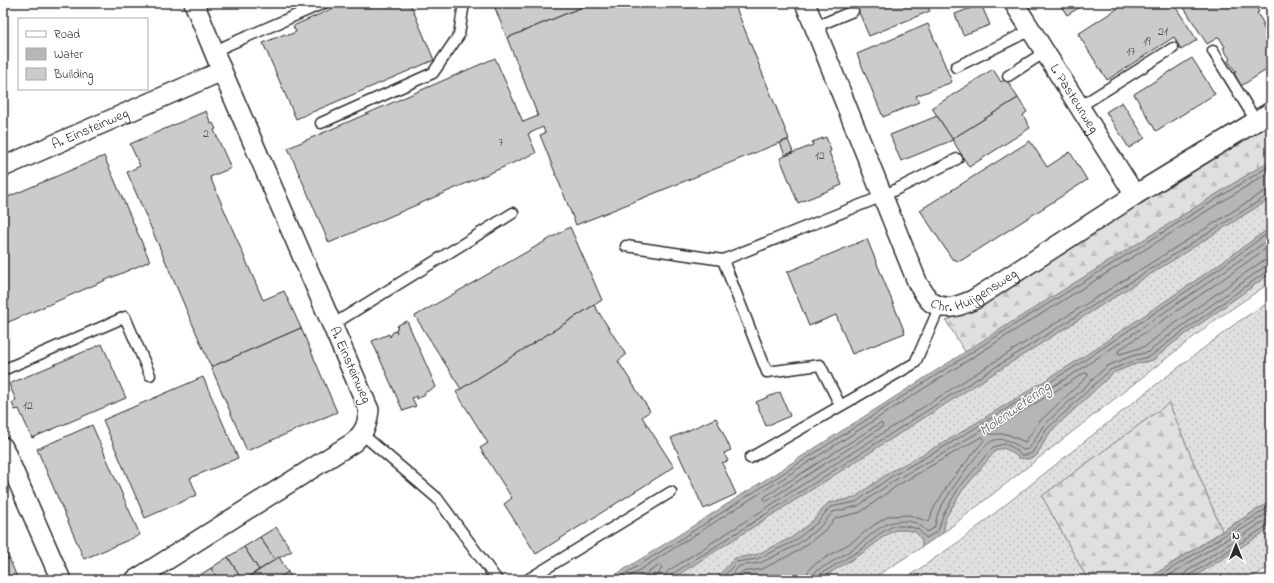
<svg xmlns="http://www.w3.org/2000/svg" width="1274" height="583" viewBox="0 0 1274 583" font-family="'Indie Flower',sans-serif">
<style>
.grass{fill:url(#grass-dots);stroke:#868686}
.forest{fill:url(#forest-firs);stroke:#868686}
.water{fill:#b6b6b6;stroke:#7e7e7e}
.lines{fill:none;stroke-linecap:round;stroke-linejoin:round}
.shore{stroke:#636363;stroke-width:1}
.building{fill:#cbcbcb;stroke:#2b2b2b}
.service-casing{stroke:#2b2b2b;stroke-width:13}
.minor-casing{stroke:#2b2b2b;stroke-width:22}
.service{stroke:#fff;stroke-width:10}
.minor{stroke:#fff;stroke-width:19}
.labels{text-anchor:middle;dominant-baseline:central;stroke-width:3;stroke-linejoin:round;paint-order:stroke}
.number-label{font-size:12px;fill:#535353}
.street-label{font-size:14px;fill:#2b2b2b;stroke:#fff}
.water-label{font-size:15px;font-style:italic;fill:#5c5c5c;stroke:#fff}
</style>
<defs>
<pattern id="grass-dots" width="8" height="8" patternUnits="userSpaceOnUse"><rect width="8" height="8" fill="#e0e0e0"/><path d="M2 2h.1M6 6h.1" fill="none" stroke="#c0c0c0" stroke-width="1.8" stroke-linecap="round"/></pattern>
<pattern id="forest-firs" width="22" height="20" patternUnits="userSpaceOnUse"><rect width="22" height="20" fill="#e0e0e0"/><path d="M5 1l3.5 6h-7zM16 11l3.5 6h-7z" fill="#c0c0c0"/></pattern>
</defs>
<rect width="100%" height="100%" fill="#fff"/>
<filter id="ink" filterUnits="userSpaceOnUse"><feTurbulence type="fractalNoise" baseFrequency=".025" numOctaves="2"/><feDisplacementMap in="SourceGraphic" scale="8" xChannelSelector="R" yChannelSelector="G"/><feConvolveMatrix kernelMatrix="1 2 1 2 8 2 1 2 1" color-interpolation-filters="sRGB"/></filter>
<g filter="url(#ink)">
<g class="grass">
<path d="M1271,198V227L1201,277L1077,361L947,441L890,472L854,498L828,503L814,520L791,538L756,555L735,558L715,580H670L969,389Z"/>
<path d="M1271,273V282L1214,321L943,533L946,517L962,491L996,450L1003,448L1010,451L1019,458L1028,459L1036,456L1050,432L1113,373L1135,364L1153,360L1172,344Z"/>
<path d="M1271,301V501L1222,531L1169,403L1042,496L1088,580H903L960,541L1149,390L1239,321Z"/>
<path d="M1271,528V565L1248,580H1189Z"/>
<path d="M895,530H906L916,532L922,540V547L870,580H818L864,552L883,537Z"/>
</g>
<g class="forest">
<path d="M1271,120V160L965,352L946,321L990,300L1076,243Z"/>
<path d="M1169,403L1222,531L1146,580H1088L1042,496Z"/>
</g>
<g class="water">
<path d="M1271,160V198L969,389L670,580H607L671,540L1012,322Z"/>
<path d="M1271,227V273L1172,344L1153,360L1135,364L1113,373L1050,432L1036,456L1028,459L1019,458L1010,451L1004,448L996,450L962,491L946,517L943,533L922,547V540L916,532L906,530H895L883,537L864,552L818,580H715L735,558L756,555L791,538L814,520L828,503L854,498L890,472L947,441L1077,361L1201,277Z"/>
<path d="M1271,501V528L1189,580H1146Z"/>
</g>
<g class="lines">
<g class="shore">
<path d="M1271,245L1209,289L1119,350L1118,353L1120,354L1146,346L1163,332L1261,262L1271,259"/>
<path d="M1085,373L1088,374V376L1039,422L1025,442L1007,434H990L991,431Z"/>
<path d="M881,423L883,425L882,427L767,501L764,500L765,497Z"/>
<path d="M615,580L673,544L1014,325L1271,165"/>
<path d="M624,580L1017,329L1271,171"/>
<path d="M636,580L660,565L662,568L659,573L658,580"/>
<path d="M664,580L665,575L668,571L964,381L1265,191L1271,190"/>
<path d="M669,580L671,575L967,385L1267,196L1271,195"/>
<path d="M721,580L736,562L757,559L793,542L817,523L830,507L856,502L892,476L949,444L1079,364L1203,280L1271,231"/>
<path d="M727,580L739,566L760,563L795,546L820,527L833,512L858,506L895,480L951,449L1081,369L1206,284L1271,238"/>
<path d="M734,580L742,572L762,569L798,551L824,531L836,518L861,512L898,485L981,437L984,438V440L949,483L933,510L929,522L909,515L889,516L874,525L855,540L812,566L808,572L806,580"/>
<path d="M812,580L813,575L816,571C830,563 845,555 858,545C874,534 882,521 903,521C915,521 920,524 927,532L934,528C936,523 936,518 938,513C944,499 980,447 992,441C1004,436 1014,443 1023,450L1029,449L1043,426L1107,366L1132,356L1149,352L1167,337L1264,267L1271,265"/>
<path d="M817,580L819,575L862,549L881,533L893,526H906L918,529L926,538L938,531L943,515L958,489L993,447L1004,444L1012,447L1021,455H1027L1032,453L1047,429L1110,370L1134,361L1151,356L1170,341L1267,271L1271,270"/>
<path d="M1153,580L1271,506"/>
<path d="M1162,580L1271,511"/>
<path d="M1183,580L1184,575L1187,571L1265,521L1271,520"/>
<path d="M1188,580L1190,575L1267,526L1271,525"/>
</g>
</g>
<g class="building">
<path d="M345,3H410L434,60L296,119L263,43L285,34L286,36L296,32L293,26Z"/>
<path d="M493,3H592L507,38Z"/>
<path d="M592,3H734L789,139L576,225L540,135L545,133L543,127L528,134L536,153L329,243L288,148L495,58L523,122L538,116L507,38Z"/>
<path d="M855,3H926L930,11L869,36Z"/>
<path d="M1059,3H1087L1067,15Z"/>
<path d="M1126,3H1173L1197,40L1181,50L1174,37L1107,80L1078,34Z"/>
<path d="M1181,3H1254L1259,12L1257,13L1264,24L1262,25L1269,37L1267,38L1271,45V67L1241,86L1234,73L1236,72L1228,61L1230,59L1223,48L1225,47L1219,37L1207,44Z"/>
<path d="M981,4L990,25L963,35L955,14Z"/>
<path d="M928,24L952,82L916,96L919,102L883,117L857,54Z"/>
<path d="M1192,58L1215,94L1156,131L1134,94Z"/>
<path d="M993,69L1001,82L1006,79L1018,98L952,139L932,108Z"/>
<path d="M1018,98L1027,112L1023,115L1030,128L969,167L952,139Z"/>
<path d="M1122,102L1145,138L1129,148L1106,112Z"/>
<path d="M206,111L211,124L213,123L216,129L214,130L231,168L210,177L263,300L284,291L301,328L211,367L127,172L140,166L130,144Z"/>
<path d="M937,116L953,140L901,161L890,135Z"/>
<path d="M826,137L831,151L829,152L842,185L798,203L780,158L813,145L812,142Z"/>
<path d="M788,140L793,152L785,155L780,143Z"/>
<path d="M1030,141L1047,167L1070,152L1087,180L962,260L959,261L952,259L920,210Z"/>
<path d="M104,156L150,261L4,324L3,199Z"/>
<path d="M570,227L602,300L461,389L415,316Z"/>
<path d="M867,239L905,333L852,354L836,315L809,326L787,272Z"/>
<path d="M594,305L626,355L618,361L650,411L642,417L674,467L536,554L504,504L512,498L480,448L488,443L456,392Z"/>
<path d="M407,321L436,387L424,393L425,395L417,399L416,396L412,398L416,406L403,411L372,341L389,334L390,337L393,332L395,331L397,333L396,331L398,325Z"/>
<path d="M301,328L337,412L247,451L211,367Z"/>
<path d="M102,344L126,398L32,438L19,409L15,410L12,403L16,400L9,384Z"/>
<path d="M203,377L238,458L190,478L197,495L145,518L103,420Z"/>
<path d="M780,392L790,416L766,426L756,402Z"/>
<path d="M716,418L731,450L724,453L728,461L722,463L736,494L704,509L671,438Z"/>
<path d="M92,425L140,535L84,559L37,449Z"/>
<path d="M276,527L292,551L275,560L260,537Z"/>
<path d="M260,537L275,560L259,570L244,547Z"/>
<path d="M3,545L9,558L3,560Z"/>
<path d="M244,547L259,570L242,580L228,557Z"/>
<path d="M228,557L242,580H219L211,568Z"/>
<path d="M279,557L288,572L276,580H253L251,576Z"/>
<path d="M9,558L18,580H3V560Z"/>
<path d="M211,568L219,580H196L195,578Z"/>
<path d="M288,572L293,580H276Z"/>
</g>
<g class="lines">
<defs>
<g id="service">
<path d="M815,27L853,11"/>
<path d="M214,51L324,3"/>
<path d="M1213,51L1256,121"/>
<path d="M956,67L1031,30"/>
<path d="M1008,76L1045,52"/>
<path d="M1079,107L1173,48"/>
<path d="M321,123L433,73L459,35L464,3"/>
<path d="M626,246L723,260"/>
<path d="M332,325L513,213"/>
<path d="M3,370L125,317L150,375"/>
<path d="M840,405L820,365L767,372L723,260L883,196L957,159"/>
<path d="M362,434L437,498L497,580"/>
<path d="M750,458L915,363L940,306"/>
<path d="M527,580L671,492"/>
</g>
<g id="minor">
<path id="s1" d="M805,3L918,284C922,289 926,298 931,302C946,312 959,306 973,300L1135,195L1271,112"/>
<path id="s2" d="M1014,3L1135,195"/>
<path id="s3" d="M3,167L222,71"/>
<path d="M3,447L61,580"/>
<path d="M135,580L354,442C365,431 367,426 369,410L222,71L194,3"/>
</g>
</defs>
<use href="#service" class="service-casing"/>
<use href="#minor" class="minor-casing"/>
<use href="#service" class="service"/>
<use href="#minor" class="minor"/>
</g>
</g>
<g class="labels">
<g class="number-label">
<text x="1163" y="32">21</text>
<text x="1147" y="42">19</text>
<text x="1131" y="52">17</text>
<text x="206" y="134">2</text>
<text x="501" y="143">7</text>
<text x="820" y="156">12</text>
<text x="28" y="406">12</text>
</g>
<g class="street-label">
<text stroke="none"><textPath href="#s2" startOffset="113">L. Pasteurweg</textPath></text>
<text stroke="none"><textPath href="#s3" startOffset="95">A. Einsteinweg</textPath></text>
<text stroke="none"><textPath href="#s1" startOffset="373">Chr. Huijgensweg</textPath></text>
<text transform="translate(350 365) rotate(66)">A. Einsteinweg</text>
</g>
<g class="water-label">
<text transform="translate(1015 409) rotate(-35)">Molenwetering</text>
</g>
</g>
<rect width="1274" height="583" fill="none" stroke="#fff" stroke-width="16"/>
<rect x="8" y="8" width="1258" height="567" fill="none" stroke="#2b2b2b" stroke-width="1.5" filter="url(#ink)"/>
<rect x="18" y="18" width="130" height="72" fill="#ffffff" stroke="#aaaaaa"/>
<rect x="26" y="31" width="20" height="6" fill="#ffffff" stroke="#aaaaaa"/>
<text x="54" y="38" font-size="12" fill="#2b2b2b">Road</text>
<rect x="26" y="48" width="20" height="12" fill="#b6b6b6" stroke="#aaaaaa"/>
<text x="54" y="58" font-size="12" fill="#2b2b2b">Water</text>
<rect x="26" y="68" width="20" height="12" fill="#cbcbcb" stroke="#aaaaaa"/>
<text x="54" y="78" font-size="12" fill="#2b2b2b">Building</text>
<g transform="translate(1236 545)" stroke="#ffffff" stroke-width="3" paint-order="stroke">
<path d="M0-3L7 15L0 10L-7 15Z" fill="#2b2b2b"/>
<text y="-6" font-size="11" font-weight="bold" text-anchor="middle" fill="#2b2b2b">N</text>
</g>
</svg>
